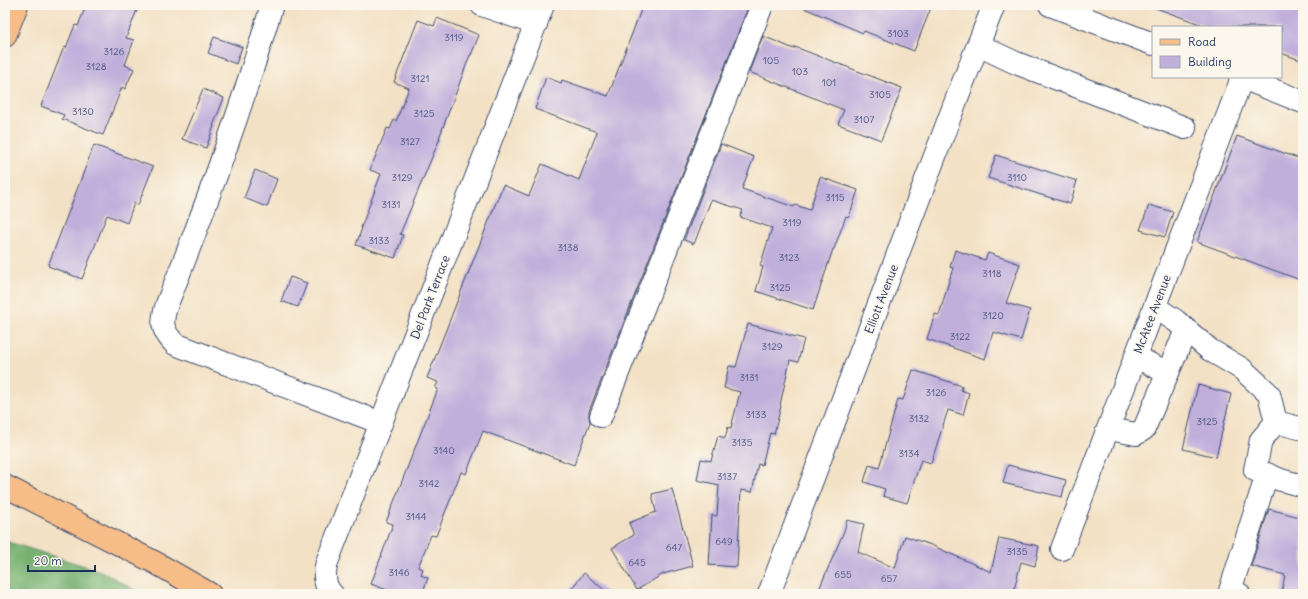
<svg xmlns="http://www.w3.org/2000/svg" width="1308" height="599" viewBox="0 0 1308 599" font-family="Delius,sans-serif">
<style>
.forest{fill:#78b272;stroke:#4a7068}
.building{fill:#c0afdb}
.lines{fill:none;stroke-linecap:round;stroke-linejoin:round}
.minor-casing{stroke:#3b4a6d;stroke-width:24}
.major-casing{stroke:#3b4a6d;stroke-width:24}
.highway-casing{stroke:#3b4a6d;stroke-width:24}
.minor{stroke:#fff;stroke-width:22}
.major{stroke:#f7bd88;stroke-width:22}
.highway{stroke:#f7bd88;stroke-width:22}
.labels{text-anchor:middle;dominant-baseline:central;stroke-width:4;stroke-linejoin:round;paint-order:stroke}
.number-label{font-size:10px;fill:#444f7d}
.street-label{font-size:12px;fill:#1b2f5e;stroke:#fbf7ec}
</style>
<rect width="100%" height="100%" fill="#fbf7ec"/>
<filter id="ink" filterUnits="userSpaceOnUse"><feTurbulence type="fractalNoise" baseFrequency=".025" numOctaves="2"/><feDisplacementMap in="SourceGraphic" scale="8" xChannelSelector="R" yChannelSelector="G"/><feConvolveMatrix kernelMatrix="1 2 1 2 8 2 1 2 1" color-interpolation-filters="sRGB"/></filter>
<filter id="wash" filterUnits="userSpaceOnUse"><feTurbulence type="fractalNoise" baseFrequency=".012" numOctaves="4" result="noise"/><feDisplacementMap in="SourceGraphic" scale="16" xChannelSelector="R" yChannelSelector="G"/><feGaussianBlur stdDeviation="0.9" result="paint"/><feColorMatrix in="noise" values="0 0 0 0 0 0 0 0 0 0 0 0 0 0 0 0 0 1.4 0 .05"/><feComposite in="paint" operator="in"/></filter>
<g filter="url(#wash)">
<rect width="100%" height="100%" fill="#f3e1c5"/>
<path class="forest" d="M5,541L101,571L142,594H5Z"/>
<g id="blocks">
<g class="building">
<path d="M86,5H139L126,38L134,40L125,65L134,69L125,89L122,87L103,135L62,119L64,115L41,106L64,47L66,48L75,25L78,26Z"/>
<path d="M643,5H749L589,411V417L590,422L574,465L483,431L466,474L461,472L436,536L431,535L418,567L423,569L421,575L428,578L422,594H397L371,584L393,524L386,522L438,389L435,388L438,382L427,378L503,185L529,196L542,164L579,180L597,132L535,109L546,77L561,83L562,80L608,96Z"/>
<path d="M797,5H932L914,51L864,31L863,33Z"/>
<path d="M1154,5H1303V61L1281,53V27H1208L1153,7Z"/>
<path d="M437,18L479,35L471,55H470L439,138H440L400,234L403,235L395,258L356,245L362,228H361L381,174L370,170L387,128L390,129L394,120L396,121L409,88L394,82L418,20L434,26Z"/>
<path d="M763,36L794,49L795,47L902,88L881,140L838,124L844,110L749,72Z"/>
<path d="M214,37L242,47L236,64L208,53Z"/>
<path d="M203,89L224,98L213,126H214L206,148L182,139Z"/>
<path d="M1237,136L1303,160V281L1197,242Z"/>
<path d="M721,144L754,157L742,189L794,207L795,205L810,210L820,177L858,190L849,217L846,216L834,249H833L813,310L756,291L763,267L760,266L772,228L740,217L743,210L711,200L694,244L684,240Z"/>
<path d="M94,145L153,167L138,205L134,203L127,223L107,215L82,279L48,266Z"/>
<path d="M996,155L1077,181L1070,204L988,178Z"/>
<path d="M255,170L277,179L267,207L244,198Z"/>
<path d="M1149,205L1173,212L1165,237L1140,230Z"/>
<path d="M955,250L985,260L988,253L1020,264L1006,303L1030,310L1021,340L993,332L985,359L927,339L935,314L939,315L953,268L950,267Z"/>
<path d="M290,277L307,283L298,307L281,301Z"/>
<path d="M748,324L804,339L798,362L790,360L780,405L781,406L774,434L770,433L762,465L758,464L752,492L741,490L737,567L709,565L712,515L717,516L719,485L697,480L701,459L711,461L718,436L725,438L728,427L731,428L740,392L724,388L729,366L736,367Z"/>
<path d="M913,370L962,386L961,390L969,393L963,415L948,410L931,463L921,460L907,503L883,496L885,489L864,482L869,465L879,468L898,399L903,400Z"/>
<path d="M1198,385L1231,394L1216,457L1183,449Z"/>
<path d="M1008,465L1066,480L1062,497L1003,483Z"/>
<path d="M672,489L693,566L663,574L637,590L612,548L634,535L629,523L656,512L652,494Z"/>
<path d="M1269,509L1303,518V594H1281L1285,575L1251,566Z"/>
<path d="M847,520L864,524L858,552L895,568L905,536L931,545L991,572L999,538L1039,546L1035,566L1021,562L1013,594H817L844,531Z"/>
<path d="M584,573L609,594H567Z"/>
</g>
</g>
</g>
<g filter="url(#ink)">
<use href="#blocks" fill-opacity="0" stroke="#3b4a6d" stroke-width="1"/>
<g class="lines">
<defs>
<g id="minor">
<path d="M272,5C242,107 207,205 167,304C161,322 161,330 175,344L381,423"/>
<path d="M482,5L536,24"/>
<path d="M1050,5L1153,44"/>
<path d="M978,45L1016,63L1185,128"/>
<path d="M1240,77L1303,102"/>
<path d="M1155,307L1176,321L1210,350L1242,369L1269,394L1276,422"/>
<path d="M1136,357L1168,373"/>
<path d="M601,416L762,5"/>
<path d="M1109,429L1136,434L1144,429L1186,330"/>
<path d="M1303,429L1276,422L1261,440L1255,470L1281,480L1303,486"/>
<path d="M1062,549L1242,78"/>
<path d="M332,594C323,585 324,573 327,562L543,5"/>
<path d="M769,594L960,90L994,5"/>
<path d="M1239,594L1230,591L1267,474"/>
</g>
<path id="major" d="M5,36L17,5"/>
<path id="highway" d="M5,486L156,563L210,594"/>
</defs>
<use href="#minor" class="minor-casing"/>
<use href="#major" class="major-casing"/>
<use href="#highway" class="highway-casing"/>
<use href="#minor" class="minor"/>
<use href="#major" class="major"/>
<use href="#highway" class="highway"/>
</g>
</g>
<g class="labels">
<g class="number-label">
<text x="898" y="33">3103</text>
<text x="454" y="37">3119</text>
<text x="114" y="51">3126</text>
<text x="771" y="60">105</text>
<text x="96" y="66">3128</text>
<text x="800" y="71">103</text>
<text x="420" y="78">3121</text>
<text x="829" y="82">101</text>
<text x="880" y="94">3105</text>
<text x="83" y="111">3130</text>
<text x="424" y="113">3125</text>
<text x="864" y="119">3107</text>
<text x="410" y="141">3127</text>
<text x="402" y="177">3129</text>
<text x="1017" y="177">3110</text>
<text x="835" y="197">3115</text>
<text x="391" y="204">3131</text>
<text x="792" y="222">3119</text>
<text x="379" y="240">3133</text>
<text x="568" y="247">3138</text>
<text x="789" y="257">3123</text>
<text x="992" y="273">3118</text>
<text x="780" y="287">3125</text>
<text x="993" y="315">3120</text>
<text x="960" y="336">3122</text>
<text x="772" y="346">3129</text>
<text x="749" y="377">3131</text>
<text x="936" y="392">3126</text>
<text x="756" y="414">3133</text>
<text x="919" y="418">3132</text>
<text x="1207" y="421">3125</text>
<text x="742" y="442">3135</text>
<text x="444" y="450">3140</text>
<text x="909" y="453">3134</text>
<text x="727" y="476">3137</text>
<text x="429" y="483">3142</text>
<text x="416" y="516">3144</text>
<text x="724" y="541">649</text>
<text x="674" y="547">647</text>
<text x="1017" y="551">3135</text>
<text x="637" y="562">645</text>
<text x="399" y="572">3146</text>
<text x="843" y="574">655</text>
<text x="889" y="578">657</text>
</g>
<g class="street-label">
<text transform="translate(430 297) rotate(-69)">Del Park Terrace</text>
<text transform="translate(881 299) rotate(-69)">Elliott Avenue</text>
<text transform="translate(1152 314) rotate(-69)">McAtee Avenue</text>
</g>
</g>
<rect width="1308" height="599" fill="none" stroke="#fbf7ec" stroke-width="20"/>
<rect x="1152" y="26" width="130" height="52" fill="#fbf7ec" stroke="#a1a7b3"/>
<rect x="1160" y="39" width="20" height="6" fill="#f7bd88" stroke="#a1a7b3"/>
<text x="1188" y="46" font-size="12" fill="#1b2f5e">Road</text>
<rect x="1160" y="56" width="20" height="12" fill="#c0afdb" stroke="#a1a7b3"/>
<text x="1188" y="66" font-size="12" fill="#1b2f5e">Building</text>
<path d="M28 565v6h67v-6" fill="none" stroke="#1b2f5e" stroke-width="2"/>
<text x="34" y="565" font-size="12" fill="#1b2f5e" stroke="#fbf7ec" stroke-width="3" paint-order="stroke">20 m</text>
</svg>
